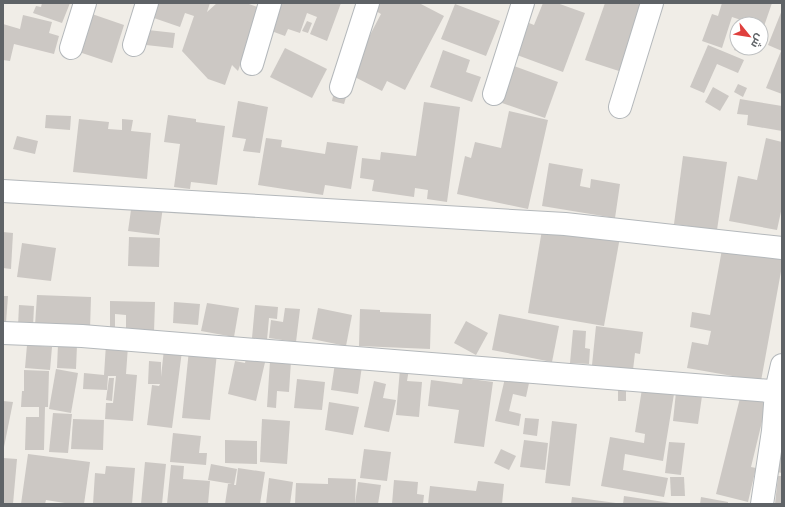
<svg xmlns="http://www.w3.org/2000/svg" width="785" height="507" viewBox="0 0 785 507" font-family="'Fira Sans',Cairo,sans-serif">
<style>
.building{fill:#ccc8c4}
.lines{fill:none;stroke-linecap:round;stroke-linejoin:round}
.minor-casing{stroke:#b4b8bb;stroke-width:24}
.minor{stroke:#fff;stroke-width:22}
</style>
<rect width="100%" height="100%" fill="#f0ede7"/>
<g class="building">
<path d="M42,3H70L62,23L33,13L36,6L41,7Z"/>
<path d="M156,3H210L207,12L217,3H246L260,8L238,71L232,65L225,85L208,79L182,51L194,16L185,13L180,27L151,17Z"/>
<path d="M273,3H341L327,41L310,34L317,17L307,13L300,33L288,29L285,36L263,28Z"/>
<path d="M371,3H419L444,16L405,90L387,81L382,91L347,73L359,56L381,14L369,7Z"/>
<path d="M543,3H557L585,13L563,72L517,55L529,23L534,25Z"/>
<path d="M605,3H646L622,72L585,60Z"/>
<path d="M722,3H772L761,35V24H743L744,21L732,17L722,48L702,41L712,14L718,16Z"/>
<path d="M455,4L500,21L486,56L441,39Z"/>
<path d="M782,10V51L768,45Z"/>
<path d="M92,14L124,25L112,63L79,52Z"/>
<path d="M23,15L52,22L49,33L59,36L54,54L14,44L10,61L3,60V24L20,29Z"/>
<path d="M307,21L312,23L308,33L302,31Z"/>
<path d="M148,30L175,33L173,48L146,45Z"/>
<path d="M737,41V48H747L745,54L734,50Z"/>
<path d="M708,45L744,60L738,73L717,64L704,93L690,87Z"/>
<path d="M285,48L327,69L312,98L270,77Z"/>
<path d="M443,50L470,60L466,72L481,77L472,102L430,87Z"/>
<path d="M781,51L782,52V94L766,88Z"/>
<path d="M514,66L558,82L545,118L502,103Z"/>
<path d="M738,84L747,88L743,97L734,92Z"/>
<path d="M713,87L729,96L720,111L705,102Z"/>
<path d="M334,91L347,94L344,104L332,101Z"/>
<path d="M740,99L782,106V131L747,125L748,115L737,114Z"/>
<path d="M238,101L268,107L260,153L243,151L246,139L232,137Z"/>
<path d="M424,102L460,107L447,202L427,199L428,190L415,188L414,197L372,191L374,180L360,178L362,158L380,160L381,152L416,156Z"/>
<path d="M509,111L548,120L528,209L457,194L465,156L471,158L475,142L501,148Z"/>
<path d="M46,115L71,116L70,130L45,128Z"/>
<path d="M168,115L196,119V122L225,126L217,185L191,182L190,189L174,187L180,144L164,142Z"/>
<path d="M79,119L109,122L108,129L122,130V119L133,120L131,131L151,133L147,179L73,172Z"/>
<path d="M17,136L38,141L35,154L13,149Z"/>
<path d="M266,138L282,140L281,147L325,154L327,142L358,146L351,189L325,185L323,195L258,185Z"/>
<path d="M766,138L782,142V207L777,230L729,221L738,176L757,180Z"/>
<path d="M683,156L727,162L717,230L674,224Z"/>
<path d="M549,163L583,169L580,186L590,188L591,179L620,184L615,218L542,206Z"/>
<path d="M132,203L163,207L159,235L128,231Z"/>
<path d="M543,224L620,237L604,326L528,313Z"/>
<path d="M3,232L13,233L11,269L3,268Z"/>
<path d="M129,237L160,238L159,267L128,266Z"/>
<path d="M22,243L56,248L51,281L17,277Z"/>
<path d="M723,244L782,255V266L761,381L687,368L692,342L708,345L711,331L690,327L692,312L710,315Z"/>
<path d="M37,295L91,297L90,329L35,326Z"/>
<path d="M3,296H8L6,323H3Z"/>
<path d="M110,301L155,302L154,332L126,331V315L115,314V329H110Z"/>
<path d="M174,302L200,304L198,325L173,323Z"/>
<path d="M207,303L239,308L234,337L201,331Z"/>
<path d="M19,305L34,306L33,327L18,326Z"/>
<path d="M255,305L278,307L277,319L269,318L267,340L252,338Z"/>
<path d="M285,308L300,309L296,342L269,338L271,320L283,322Z"/>
<path d="M318,308L352,315L346,346L312,339Z"/>
<path d="M360,309L380,310V312L431,314L430,349L359,346Z"/>
<path d="M499,314L559,326L552,362L492,350Z"/>
<path d="M466,321L488,333L476,355L454,343Z"/>
<path d="M596,326L643,332L640,354L635,353L633,370L592,365Z"/>
<path d="M573,330L586,331L585,348L590,349L589,364L570,363Z"/>
<path d="M58,344L77,345L76,369L57,368Z"/>
<path d="M106,344L128,346L126,374L137,375L133,421L105,419L106,403H113L116,376H108L107,390L83,389L84,373L104,375Z"/>
<path d="M27,345L52,347L50,370L25,368Z"/>
<path d="M164,349L182,351L172,428L147,425L152,385L159,386L160,384H148L149,361L161,362V377Z"/>
<path d="M189,350L217,353L210,420L182,418Z"/>
<path d="M247,354L266,358L256,401L228,394L235,361L245,363Z"/>
<path d="M270,361H291L289,392L277,391L276,408L267,407Z"/>
<path d="M335,363L362,366L358,394L331,390Z"/>
<path d="M56,369L78,373L71,413L49,409Z"/>
<path d="M400,369H409L407,381L422,382L419,417L396,415Z"/>
<path d="M24,370L49,371L48,407H45L44,450H25L26,417H39V407H21L22,391H24Z"/>
<path d="M109,378H114L112,401L106,400Z"/>
<path d="M463,378L493,382L484,447L454,443L459,410L428,406L431,380L462,384Z"/>
<path d="M505,378L529,383L526,397L513,394L509,411L521,414L519,426L495,421Z"/>
<path d="M297,379L325,382L322,410L294,408Z"/>
<path d="M374,381L386,384L383,398L396,400L389,432L364,427Z"/>
<path d="M618,389L626,390V401H618Z"/>
<path d="M642,389L674,394L663,461L625,454L623,470L668,478L664,497L601,486L610,437L644,443L645,434L635,432Z"/>
<path d="M676,392L702,396L698,424L673,421Z"/>
<path d="M741,394L767,401L751,467L756,468L748,502L716,494Z"/>
<path d="M3,401L13,402L4,447H3Z"/>
<path d="M329,402L359,407L353,435L325,430Z"/>
<path d="M53,413L72,414L68,453L49,452Z"/>
<path d="M525,418L539,419L537,436L523,434Z"/>
<path d="M73,419L104,420L103,450L71,449Z"/>
<path d="M262,419L290,421L287,464L260,462Z"/>
<path d="M552,421L577,424L570,486L545,483Z"/>
<path d="M173,433L201,436L199,453H207L206,465L170,462Z"/>
<path d="M225,440L257,441V464L225,463Z"/>
<path d="M524,440L548,443L545,470L520,467Z"/>
<path d="M669,442L685,443L681,475L665,473Z"/>
<path d="M364,449L391,452L387,481L360,478Z"/>
<path d="M501,449L516,456L509,470L494,463Z"/>
<path d="M781,451H782V473L777,472Z"/>
<path d="M28,454L90,462L84,504H71L46,500L45,504H21Z"/>
<path d="M3,458L17,459L13,504H3Z"/>
<path d="M145,462L166,464L162,504H141Z"/>
<path d="M211,464L237,469L234,485H236L238,468L265,472L260,504H225L228,484H232L208,480Z"/>
<path d="M171,465L184,466L183,479L210,481L208,504H167Z"/>
<path d="M106,466L135,468L132,504H93L95,473L105,474Z"/>
<path d="M778,476H782V504H775Z"/>
<path d="M670,477H684L685,496H671Z"/>
<path d="M269,478L293,482L290,504H266Z"/>
<path d="M328,478L356,479L355,504L358,482L381,485L378,504H295L296,483L328,484Z"/>
<path d="M394,480L418,482L417,494L424,495L423,504H392Z"/>
<path d="M478,481L504,484L502,504H428L430,486L476,491Z"/>
<path d="M624,496L671,503L670,504H623Z"/>
<path d="M572,497L616,503V504H571Z"/>
<path d="M701,497L728,502V504H700Z"/>
</g>
<g class="lines">
<defs>
<g id="minor">
<path d="M134,45L147,3"/>
<path d="M71,48L85,3"/>
<path d="M252,64L270,3"/>
<path d="M341,87L368,3"/>
<path d="M494,94L523,3"/>
<path d="M620,107L652,3"/>
<path d="M3,191L565,224L782,248"/>
<path d="M3,333L82,336L782,392"/>
<path d="M762,504L773,431L776,391L782,365"/>
</g>
</defs>
<use href="#minor" class="minor-casing"/>
<use href="#minor" class="minor"/>
</g>
<rect width="785" height="507" fill="none" stroke="#5f6367" stroke-width="8"/>
<g transform="translate(749 36) rotate(120)"><circle r="19" fill="#ffffff" stroke="#bfc1c2"/>
<path d="M0-3L7 15L0 10L-7 15Z" fill="#df403e"/>
<text y="-6" font-size="11" font-weight="bold" text-anchor="middle" fill="#5f6367">ش</text>
</g>
</svg>
